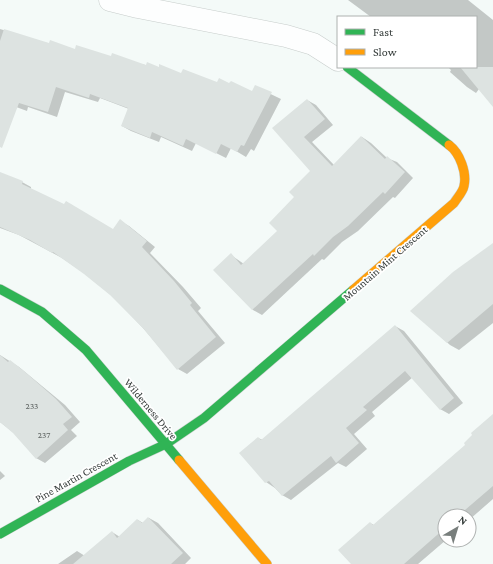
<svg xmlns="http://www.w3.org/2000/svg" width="493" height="564" viewBox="0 0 493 564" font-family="'Crimson Pro',serif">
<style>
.shadow{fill:#0003}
.building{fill:#dde3e1}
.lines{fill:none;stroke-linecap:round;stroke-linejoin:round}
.street-casing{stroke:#c7cdcb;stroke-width:23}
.fast-casing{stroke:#c7cdcb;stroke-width:10}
.slow-casing{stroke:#c7cdcb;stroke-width:10}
.street{stroke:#fdfefe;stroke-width:22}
.fast{stroke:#30b455;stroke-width:9}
.slow{stroke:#ff9f0a;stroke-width:9}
.labels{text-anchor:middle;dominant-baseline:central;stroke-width:3.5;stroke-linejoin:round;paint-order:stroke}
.number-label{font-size:9px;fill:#606664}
.street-label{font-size:11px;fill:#353c3a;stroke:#fff}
</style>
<rect width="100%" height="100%" fill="#f4faf8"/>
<g class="shadow">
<path d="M348,0H468L493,20V105L479,89L476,93L467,87L450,72L451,70L448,67H476V17H371Z"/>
<path d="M0,29L50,44L159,68L253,93L256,87L281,99L254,151L251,149L246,157L231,148L226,158L196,143L192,151L161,137L159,142L131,131L122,126L129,109L100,98L98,102L65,92L57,117L28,107L27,111L0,101Z"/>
<path d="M307,100L316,105L333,125L312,142L334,165L362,137L371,143L387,158L397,162L413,178L395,198L393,197L358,231L342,242L324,260L322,259L262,315L253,310L214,270L231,255L244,264L278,231L295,197L312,171L274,128Z"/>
<path d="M0,173L22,182L31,187V189L113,230L120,221L129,226L155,247L150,253L183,287L201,308L198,311L225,343L187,374L178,369L143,328L110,294L84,273L62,258L19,235L0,228Z"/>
<path d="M493,244V323L459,350L450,345L412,311Z"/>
<path d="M395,326L404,331L463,403L449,414L440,409L413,377L372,412L375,416L354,434L367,449L346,467L338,463L291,500L282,495L275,488L266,482L241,453L258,438L263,440Z"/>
<path d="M0,355L19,367L65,405L80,422L71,430L77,436L45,463L36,458L14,433L0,422Z"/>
<path d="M493,422V499L469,520V516H445L446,540L418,564H352L370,523L374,525Z"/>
<path d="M0,471L5,476L0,480Z"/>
<path d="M149,518L158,523L191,558L185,564H58L77,551L85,556L112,532L120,537L138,520L143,523Z"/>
</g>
<g class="building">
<path d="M4,29L49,43L50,40L75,49L76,45L111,56L112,53L146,65L147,62L159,67V64L181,73L183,69L217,82L219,78L229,83L231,81L252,91L255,85L272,92L244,146L241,145L237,152L221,144L216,154L186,139L183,146L152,132L150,138L121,126L128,108L90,94L89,98L56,87L48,112L19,103L2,148L0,147V41Z"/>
<path d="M460,67H493V107Z"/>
<path d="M307,99L325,119L304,137L332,166L361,136L385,159L387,156L405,172L385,194L383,192L348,226L333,237L314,256L313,254L252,310L213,270L231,253L241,265L277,231L269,223L294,197L289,192L310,171L272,128Z"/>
<path d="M0,172L23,181L22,184L64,204L66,201L113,229L120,219L147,241L142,247L174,281L192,303L190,305L216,337L177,370L143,328L110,295L84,274L53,252L52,253L30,240L0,227Z"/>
<path d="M493,243V304L447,343L410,311L453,272Z"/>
<path d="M395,325L454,398L440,410L405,371L363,407L367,410L346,428L359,443L336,463L331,456L282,496L269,481L265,483L239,453L258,437L261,440Z"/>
<path d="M0,355L8,362L10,360L24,371L56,399L72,417L63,424L68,430L36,459L13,433L0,422Z"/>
<path d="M493,414V486L458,516H445V528L404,564H351L338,550L370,522L373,525L465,445L464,443L472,435L471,433Z"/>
<path d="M148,517L183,553L171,564H73L112,531L117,538L137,519L142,523Z"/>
</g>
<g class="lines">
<defs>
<path id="street" d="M110,0L138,7L286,36L313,44L338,60"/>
<g id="fast">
<path d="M347,67L449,145"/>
<path d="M0,289L42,312L86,350L179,460"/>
<path d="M0,534L129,461L166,444L204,418L353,290"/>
</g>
<g id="slow">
<path d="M353,290L454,203C457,198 463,192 464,186C467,173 460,153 449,145"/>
<path d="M179,460L267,564"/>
</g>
</defs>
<use href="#street" class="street-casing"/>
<use href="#fast" class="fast-casing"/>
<use href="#slow" class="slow-casing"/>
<use href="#street" class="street"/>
<use href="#fast" class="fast"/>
<use href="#slow" class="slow"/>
</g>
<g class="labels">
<g class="number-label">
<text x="32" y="406">233</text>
<text x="44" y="435">237</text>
</g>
<g class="street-label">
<text transform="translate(385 263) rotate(-41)">Mountain Mint Crescent</text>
<text transform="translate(151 409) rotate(50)">Wilderness Drive</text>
<text transform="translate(76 477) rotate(-29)">Pine Martin Crescent</text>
</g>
</g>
<rect x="337" y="16" width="140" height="52" fill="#ffffff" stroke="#aeb1b0"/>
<rect x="345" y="29" width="20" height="6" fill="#30b455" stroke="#aeb1b0"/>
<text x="373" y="36" font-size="12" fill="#353c3a">Fast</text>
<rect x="345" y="49" width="20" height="6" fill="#ff9f0a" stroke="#aeb1b0"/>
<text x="373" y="56" font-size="12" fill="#353c3a">Slow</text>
<g transform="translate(457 528) rotate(38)"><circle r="19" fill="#ffffff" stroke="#aeb1b0"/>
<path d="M0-3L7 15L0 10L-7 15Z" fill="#787e7c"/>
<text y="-6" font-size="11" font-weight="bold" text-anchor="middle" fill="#353c3a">N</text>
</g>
</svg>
